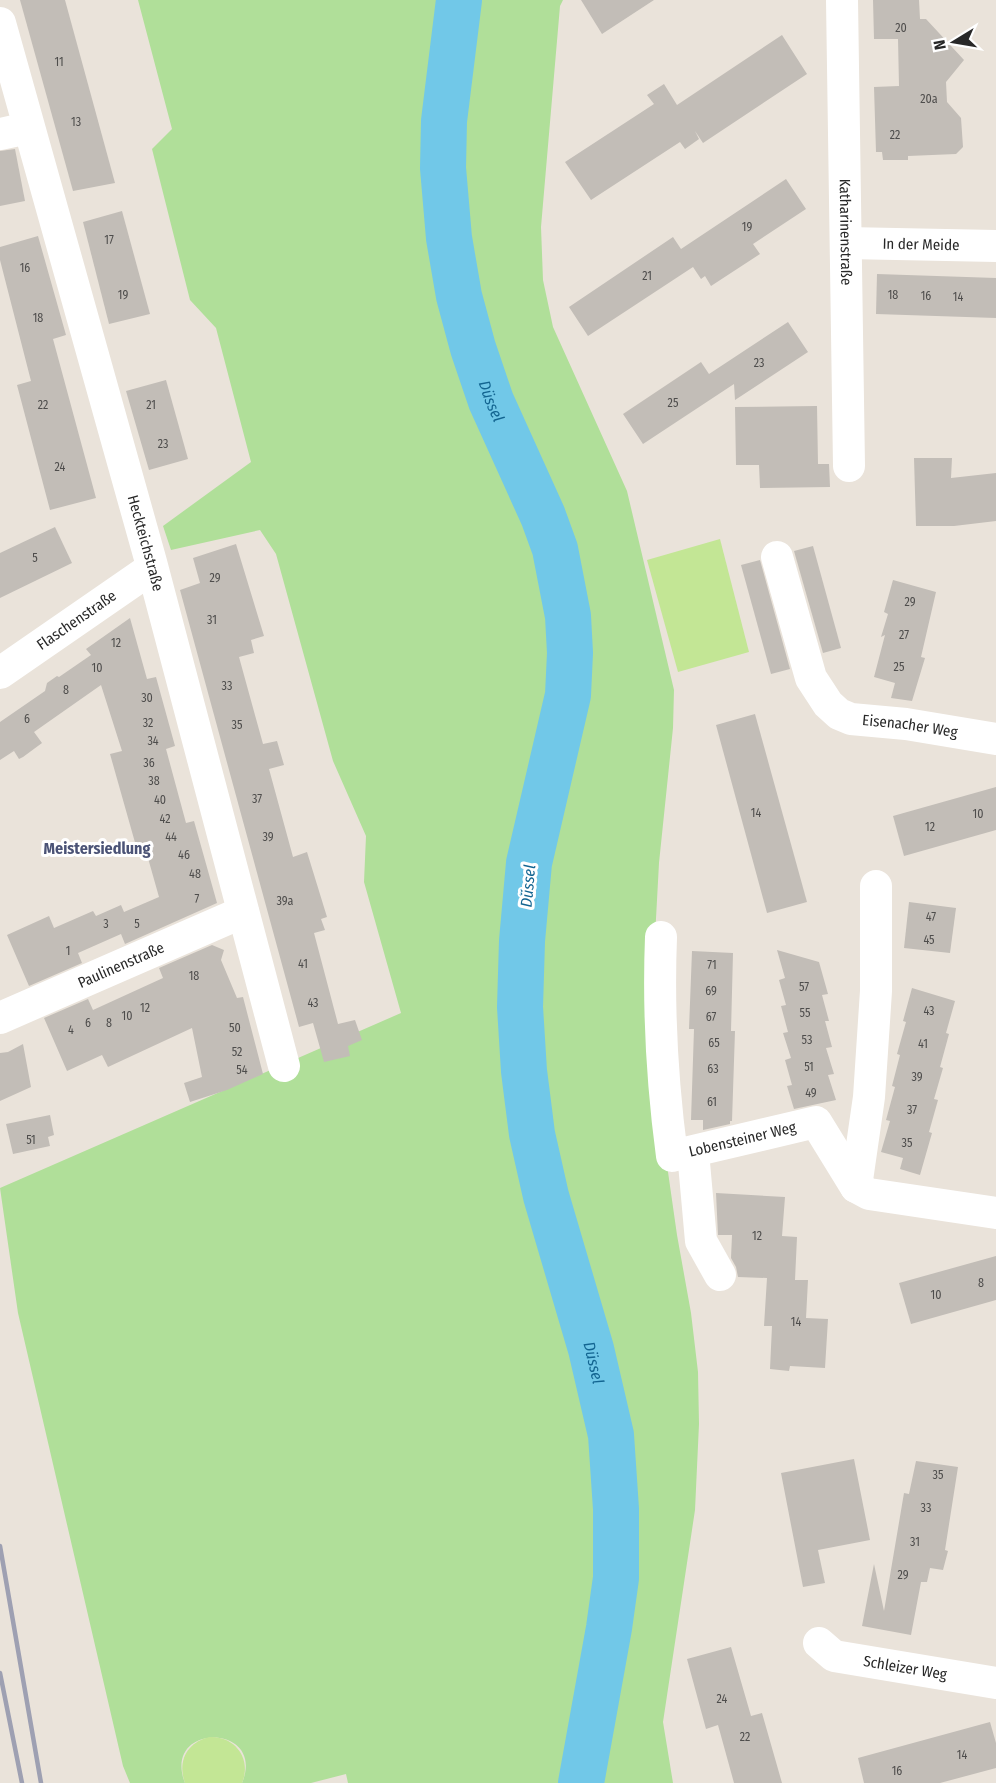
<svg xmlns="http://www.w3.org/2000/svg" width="996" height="1783" viewBox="0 0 996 1783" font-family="'Fira Sans Condensed',sans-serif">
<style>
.green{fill:#b0df99}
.pitch{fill:#c3e695}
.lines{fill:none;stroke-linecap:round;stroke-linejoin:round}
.river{stroke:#71c8e8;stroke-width:46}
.building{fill:#c2bdb7}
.minor{stroke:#fff;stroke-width:32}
.rail{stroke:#9ea0b2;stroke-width:4.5}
.labels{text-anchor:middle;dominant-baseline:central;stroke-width:6;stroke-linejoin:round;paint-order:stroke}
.number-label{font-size:12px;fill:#4e4d4c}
.street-label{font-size:15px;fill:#282828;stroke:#fff}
.water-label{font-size:16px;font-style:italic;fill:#136591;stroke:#fff}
.neighbourhood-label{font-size:16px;font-weight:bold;fill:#4b5376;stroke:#fff}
</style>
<rect width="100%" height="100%" fill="#eae3da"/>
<g class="green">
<path d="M138,0H455L439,142L446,238L461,320L488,402L552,549L566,617V691L528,858L517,940L521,1070L534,1156L588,1350L605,1436L614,1507L608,1605L578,1783H348L346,1774L311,1783H242C267,1723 161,1722 185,1783H130L123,1766L18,1313L0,1188L401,1013L364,882L366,836L333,761L276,554L260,530L171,550L163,526L251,462L216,328L190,300L152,149L172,129Z"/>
<path d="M461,0H563L560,6L541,227L543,280L553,327L627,491L674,690L673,728L659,863L655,937L660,1116L677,1235L691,1313L698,1372L699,1424L695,1510L663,1722L673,1783H593L617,1600L620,1527L613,1429L581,1296L546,1181L534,1120L524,1032L526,930L537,843L571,695V610L556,538L493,398L474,347L462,292L453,235L446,157L449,112Z"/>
</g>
<g class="pitch">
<path d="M720,539L749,652L678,672L647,560Z"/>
<path d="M210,1737C235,1736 252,1759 242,1783H185C177,1761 187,1742 210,1737Z"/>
</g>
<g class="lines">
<path class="river" id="s1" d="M459,0L444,121L443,168L449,238L459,296L473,348L491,401L543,516L555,549L568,616L570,653L568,695L529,863L522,941L520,1007L524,1071L532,1134L546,1196L591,1349L611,1435L616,1509V1578L609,1628L581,1783"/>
</g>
<g class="building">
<path d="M20,0H65L115,183L73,191Z"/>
<path d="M581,0H654L602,34Z"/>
<path d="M873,0H919L920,19H926L964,60L946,82L947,102L961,118L963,147L956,154L908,156V160H883L882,152H876L874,87L899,86L898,39H874Z"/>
<path d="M782,35L807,74L703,143L695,131L699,139L685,149L680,142L591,200L565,162L654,104L647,95L664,84L677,105Z"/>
<path d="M15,149L25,201L0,206V151Z"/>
<path d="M786,179L806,209L753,244L760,254L711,286L705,276L701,279L693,267L588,336L569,307L673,237L681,249Z"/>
<path d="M122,211L150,314L109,324L83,222Z"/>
<path d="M38,236L66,335L53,339L96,498L50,510L17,385L31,381L0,260V247Z"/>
<path d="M877,274L996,278V318L876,314Z"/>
<path d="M788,322L808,352L735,400L734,384L643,444L623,414L701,362L709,374Z"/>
<path d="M166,380L188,459L149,470L126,391Z"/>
<path d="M817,406L818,464H829L830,487L760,488L759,465H736L735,407Z"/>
<path d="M914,458H952L951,478L996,473V521L954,526H916Z"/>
<path d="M55,527L72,563L0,598V553Z"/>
<path d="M236,544L264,636L251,640L254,653L239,657L263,744L277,741L284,765L269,769L293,857L307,852L327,917L321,919L325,930L314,933L338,1024L355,1020L362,1040L348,1046L350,1056L324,1062L313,1023L299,1027L180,590L200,583L193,558Z"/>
<path d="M813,546L841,648L823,653L794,551Z"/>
<path d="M760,560L790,669L771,674L741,565Z"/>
<path d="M893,580L936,592L921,657L925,658L912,701L891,698L895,683L874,677L885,635L881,637L888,614L884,612Z"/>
<path d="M130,618L147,679L156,677L175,746L166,749L186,823L194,821L217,903L125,944L121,934L78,953L82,963L29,986L7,935L49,916L54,928L93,911L96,916L121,905L124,912L159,897L144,844L136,846L110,754L122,751L101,685L34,732L42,743L23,757L19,759L14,751L0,760V722L45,691L47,683L57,676L59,677L91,655L86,649Z"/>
<path d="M755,714L807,902L767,913L716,725Z"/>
<path d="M996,787V830L904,856L893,816Z"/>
<path d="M909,902L956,908L950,953L904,948Z"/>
<path d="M212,945L224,950L221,960L237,998L243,997L263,1074L227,1090L190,1102L184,1083L202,1077L192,1028L108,1067L102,1055L67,1071L44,1018L88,999L93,1010L163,978L159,968Z"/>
<path d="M777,950L819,962L828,994L822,995L829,1021H825L832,1047L826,1048L834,1074L828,1075L836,1100L794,1109L787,1086L792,1085L785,1060L791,1058L783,1033L788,1032L781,1006L786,1005L779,980L785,978Z"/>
<path d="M692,951L733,953L731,1031H735L732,1121H730V1124L703,1130V1120H691L694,1029H689Z"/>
<path d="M912,988L955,1001L946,1033L949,1034L940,1067L943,1068L934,1099L938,1100L929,1132L932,1133L920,1175L900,1169L903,1158L881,1152L890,1121L886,1120L895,1087L892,1086L900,1055L897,1054L906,1022L903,1021Z"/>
<path d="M23,1044L31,1087L0,1101V1053L8,1052Z"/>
<path d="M50,1115L54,1135L48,1137L50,1146L13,1154L6,1124Z"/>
<path d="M716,1193L785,1197L782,1236L797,1237L795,1280H808L806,1318L828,1319L825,1368L790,1366L789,1371L770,1369L772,1326H764L767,1278L738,1277L736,1267L731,1258L732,1235H718Z"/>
<path d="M996,1256V1300L911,1324L899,1283Z"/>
<path d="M854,1459L870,1540L818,1550L825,1583L803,1587L781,1473Z"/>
<path d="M916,1461L958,1467L945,1550L948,1551L943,1570L930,1568L927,1582H921L911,1635L862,1626L874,1564L884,1611L904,1493L909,1494Z"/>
<path d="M731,1647L751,1716L762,1713L782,1783H734L718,1725L706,1729L687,1659Z"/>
<path d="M990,1722L996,1743V1768L940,1783H864L858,1758Z"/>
</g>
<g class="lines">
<g class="minor">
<path id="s2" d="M842,0L849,466"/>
<path id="s3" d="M0,23L151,562L284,1066"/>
<path d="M0,134L28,128"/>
<path id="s4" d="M846,243L996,246"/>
<path id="s5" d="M777,557L811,678L828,704L839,714L851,719L906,724L996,739"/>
<path id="s6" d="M0,673L152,568"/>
<path id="s7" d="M661,937C658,1013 662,1081 672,1156L816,1122L856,1187L869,1194L996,1213"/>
<path id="s8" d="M0,1018L243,912"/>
<path d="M693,1152L701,1241L720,1275"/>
<path d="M856,1187L869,1097L876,991V886"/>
<path id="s9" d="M819,1643L834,1656L996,1683"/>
</g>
<g class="rail">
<path d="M0,1546L41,1783"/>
<path d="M0,1673L22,1783"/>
</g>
</g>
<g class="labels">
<g class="number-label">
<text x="901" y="28">20</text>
<text x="59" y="62">11</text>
<text x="929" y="99">20a</text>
<text x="76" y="122">13</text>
<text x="895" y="135">22</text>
<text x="747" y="227">19</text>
<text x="109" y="240">17</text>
<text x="25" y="268">16</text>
<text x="647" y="276">21</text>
<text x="123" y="295">19</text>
<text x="893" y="295">18</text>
<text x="926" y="296">16</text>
<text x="958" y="297">14</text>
<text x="38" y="318">18</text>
<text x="759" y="363">23</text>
<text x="673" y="403">25</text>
<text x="43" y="405">22</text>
<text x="151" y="405">21</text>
<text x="163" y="444">23</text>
<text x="60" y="467">24</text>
<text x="35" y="558">5</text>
<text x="215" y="578">29</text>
<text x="910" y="602">29</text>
<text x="212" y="620">31</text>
<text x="904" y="635">27</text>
<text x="116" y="643">12</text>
<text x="899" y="667">25</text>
<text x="97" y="668">10</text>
<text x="227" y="686">33</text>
<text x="66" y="690">8</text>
<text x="147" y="698">30</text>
<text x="27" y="719">6</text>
<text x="148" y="723">32</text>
<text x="237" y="725">35</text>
<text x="153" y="741">34</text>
<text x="149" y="763">36</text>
<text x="154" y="781">38</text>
<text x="257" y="799">37</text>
<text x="160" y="800">40</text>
<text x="756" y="813">14</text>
<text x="978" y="814">10</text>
<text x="165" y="819">42</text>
<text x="930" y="827">12</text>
<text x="171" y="837">44</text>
<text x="268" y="837">39</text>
<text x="184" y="855">46</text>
<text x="195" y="874">48</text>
<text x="197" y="899">7</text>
<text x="285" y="901">39a</text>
<text x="931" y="917">47</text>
<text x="106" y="924">3</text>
<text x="137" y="924">5</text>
<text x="929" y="940">45</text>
<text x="68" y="951">1</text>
<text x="303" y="964">41</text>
<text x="712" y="965">71</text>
<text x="194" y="976">18</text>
<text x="804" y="987">57</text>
<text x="711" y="991">69</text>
<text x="313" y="1003">43</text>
<text x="145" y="1008">12</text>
<text x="929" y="1011">43</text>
<text x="805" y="1013">55</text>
<text x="127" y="1016">10</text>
<text x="711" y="1017">67</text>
<text x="88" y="1023">6</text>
<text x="109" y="1023">8</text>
<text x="235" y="1028">50</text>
<text x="71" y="1030">4</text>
<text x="807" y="1040">53</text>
<text x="714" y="1043">65</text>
<text x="923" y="1044">41</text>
<text x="237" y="1052">52</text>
<text x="809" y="1067">51</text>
<text x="713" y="1069">63</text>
<text x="242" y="1070">54</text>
<text x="917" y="1077">39</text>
<text x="811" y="1093">49</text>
<text x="712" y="1102">61</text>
<text x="912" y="1110">37</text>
<text x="31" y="1140">51</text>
<text x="907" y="1143">35</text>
<text x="757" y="1236">12</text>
<text x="981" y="1283">8</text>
<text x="936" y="1295">10</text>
<text x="796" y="1322">14</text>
<text x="938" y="1475">35</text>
<text x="926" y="1508">33</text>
<text x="915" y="1542">31</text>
<text x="903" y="1575">29</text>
<text x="722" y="1699">24</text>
<text x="745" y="1737">22</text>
<text x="962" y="1755">14</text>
<text x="897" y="1771">16</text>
</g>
<g class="street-label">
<text stroke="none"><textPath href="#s2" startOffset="232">Katharinenstraße</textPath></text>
<text stroke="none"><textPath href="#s4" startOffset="75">In der Meide</textPath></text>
<text stroke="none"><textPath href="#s3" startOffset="540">Heckteichstraße</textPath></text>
<text stroke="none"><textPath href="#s6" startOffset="93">Flaschenstraße</textPath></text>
<text stroke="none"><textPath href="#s5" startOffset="244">Eisenacher Weg</textPath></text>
<text stroke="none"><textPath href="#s8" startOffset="132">Paulinenstraße</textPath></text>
<text stroke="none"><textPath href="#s7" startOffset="292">Lobensteiner Weg</textPath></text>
<text stroke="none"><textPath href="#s9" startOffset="92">Schleizer Weg</textPath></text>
</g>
<g class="water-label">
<text stroke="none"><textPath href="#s1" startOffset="408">Düssel</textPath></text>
<text transform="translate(528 886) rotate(-85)">Düssel</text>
<text stroke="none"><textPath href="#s1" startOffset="1398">Düssel</textPath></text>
</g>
<g class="neighbourhood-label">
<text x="97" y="848">Meistersiedlung</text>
</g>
</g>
<g transform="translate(954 42) rotate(259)" stroke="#ffffff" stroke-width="4.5" paint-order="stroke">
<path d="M0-4.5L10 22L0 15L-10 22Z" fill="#282828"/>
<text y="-9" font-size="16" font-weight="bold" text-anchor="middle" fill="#282828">N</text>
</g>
</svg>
